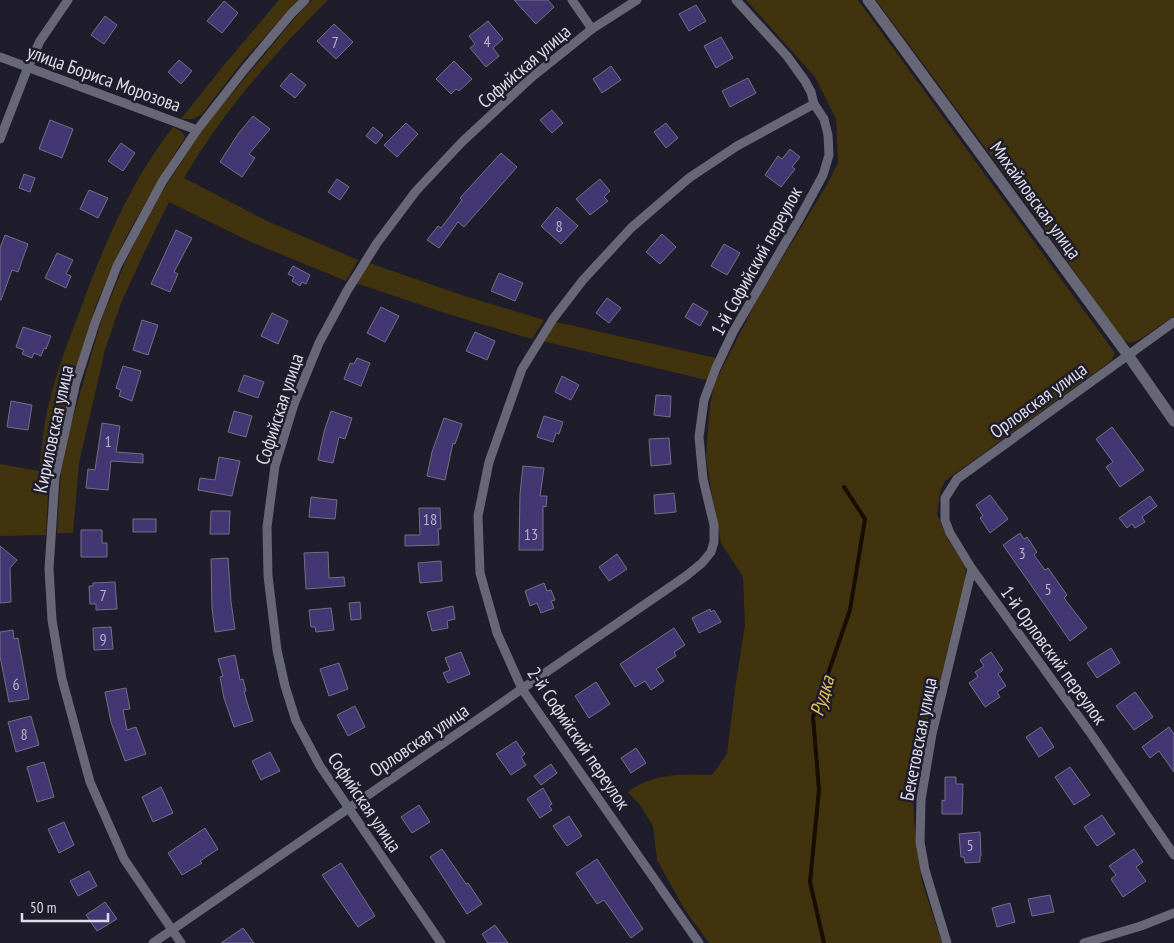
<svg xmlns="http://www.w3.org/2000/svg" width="1174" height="943" viewBox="0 0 1174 943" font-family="'PT Sans Narrow',sans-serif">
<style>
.green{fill:#40330d}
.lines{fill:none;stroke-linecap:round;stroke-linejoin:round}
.stream{stroke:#170e00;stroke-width:4}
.building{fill:#423673;stroke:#727082}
.minor{stroke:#686778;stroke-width:9}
.tertiary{stroke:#686778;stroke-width:11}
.labels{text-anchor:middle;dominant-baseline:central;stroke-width:5;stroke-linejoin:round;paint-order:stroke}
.number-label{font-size:16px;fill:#b6b3ca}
.street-label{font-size:19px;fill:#dddde7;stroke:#1f1d2b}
.water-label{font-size:20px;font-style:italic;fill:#e5bf54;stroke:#1f1d2b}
</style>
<rect width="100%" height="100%" fill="#1f1d2b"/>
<g class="green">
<path d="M279,0H298L243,61L202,114L193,119H181L224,65Z"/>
<path d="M312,0H328C274,53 223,112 184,178L265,220L358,260L346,281L251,242L169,202L145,251L121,303L105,350L79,463L73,533H57L61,471L69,431L102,318L127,258L160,195L204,127L299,13Z"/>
<path d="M746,0H858L1115,353L1111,361L945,481L940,492L937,514L948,540L966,566L965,580L932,712L929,713L913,798L914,821L922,882L942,943H709L685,910L657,860L653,826L640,805L628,792C653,773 683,774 712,775L727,754L735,689L745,625L743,577L721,543L712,496L706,456L710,405L715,382L758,298L825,188L838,163L836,119L815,77Z"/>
<path d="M876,0H1174V316L1139,340L1129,343L1121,338L1040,222Z"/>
<path d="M173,127L182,132L185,137L155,186L125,239L97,302L71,385L49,470L46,535L0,536V464L39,471C42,449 43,425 49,403C56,373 68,342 79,313C103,247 130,182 173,127Z"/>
<path d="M369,263L462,295L544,320L532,339L451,315L356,283Z"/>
<path d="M556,322L716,358L707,380L542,341Z"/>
</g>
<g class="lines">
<path class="stream" d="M824,943L810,882L819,790L813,717L850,610L865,519L844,487"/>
</g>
<g class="building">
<path d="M514,0H548L554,7L536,24Z"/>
<path d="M224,1L238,13L222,33L207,21Z"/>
<path d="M696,5L706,21L689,31L679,14Z"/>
<path d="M105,16L117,25L104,44L91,35Z"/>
<path d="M488,21L503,39L493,48L499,56L486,67L470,48L475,44L469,36Z"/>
<path d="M334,24L353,42L336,59L317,41Z"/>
<path d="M721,37L733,58L716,68L704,46Z"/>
<path d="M179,60L192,71L181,84L168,72Z"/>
<path d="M454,61L472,79L459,91L456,89L451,94L436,79Z"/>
<path d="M611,66L621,80L602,93L593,79Z"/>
<path d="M291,73L306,85L295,98L280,86Z"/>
<path d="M748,78L756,93L730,107L722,91Z"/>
<path d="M552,110L563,123L552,133L540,120Z"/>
<path d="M253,116L270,129L249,154L255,158L242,177L220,162L238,134Z"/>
<path d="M50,120L73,129L62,158L39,149Z"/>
<path d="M406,123L418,134L397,157L384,145Z"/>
<path d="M666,123L678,138L666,148L654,132Z"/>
<path d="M373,127L383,135L376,144L366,136Z"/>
<path d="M121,143L135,153L123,171L108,161Z"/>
<path d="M790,149L800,157L792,167L795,169L781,187L765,175L778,156L782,159Z"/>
<path d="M501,153L517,167L464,227L458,222L439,248L427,240L438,226L441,228L462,200L460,198Z"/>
<path d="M24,174L35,178L30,192L19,188Z"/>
<path d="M337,179L349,187L340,200L328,192Z"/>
<path d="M600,179L610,191L604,197L608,201L590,215L576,199Z"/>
<path d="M89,190L108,198L98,218L80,209Z"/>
<path d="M557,207L578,226L561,244L541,226Z"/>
<path d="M176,230L192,238L174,272L178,274L170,292L151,284Z"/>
<path d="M662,234L676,247L660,264L646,252Z"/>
<path d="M5,235L28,244L18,272L12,270L1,300H0V248Z"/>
<path d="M724,244L740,253L727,275L711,266Z"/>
<path d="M57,253L73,260L66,274L71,276L66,288L45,278Z"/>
<path d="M293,266L310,275L306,284L302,282L300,286L292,281L294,277L288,274Z"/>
<path d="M499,273L523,283L515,301L491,291Z"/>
<path d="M607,298L621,308L609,323L596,313Z"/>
<path d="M693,303L708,312L700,326L685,317Z"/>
<path d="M381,307L399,316L385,342L367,333Z"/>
<path d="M272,313L288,321L278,344L261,336Z"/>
<path d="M142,320L158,325L148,355L133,350Z"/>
<path d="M23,327L51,336L46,349L44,348L41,356L34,353L32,358L22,354L24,350L16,347Z"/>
<path d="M475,332L495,341L487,360L466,351Z"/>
<path d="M357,358L370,363L361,386L344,379L350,363L354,364Z"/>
<path d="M123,366L141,371L132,401L119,396L121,390L116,388Z"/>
<path d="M244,375L264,382L258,398L238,391Z"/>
<path d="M562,376L579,385L571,400L555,392Z"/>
<path d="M656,395L671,396L670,417L654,415Z"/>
<path d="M11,401L32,405L28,430L7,427Z"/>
<path d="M234,411L252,416L246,437L228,432Z"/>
<path d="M331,411L352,418L345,439L339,437L333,463L318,460L324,432Z"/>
<path d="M544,416L563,422L559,434L556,433L553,442L537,437Z"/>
<path d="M444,418L462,424L455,444L453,443L445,480L427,476L432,452Z"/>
<path d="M102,423L120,426L116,452L143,454V463L111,461L108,490L86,488L88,469L95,470Z"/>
<path d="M1112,427L1144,470L1120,487L1106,467L1113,462L1096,439Z"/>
<path d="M669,438L671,464L651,466L649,439Z"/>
<path d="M219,457L240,461L232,496L198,490L200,478L215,480Z"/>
<path d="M523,466L544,468L540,496H547L546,507L543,506V550H519L520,494Z"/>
<path d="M674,493L676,512L655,514L654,495Z"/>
<path d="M990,495L1008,519L990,533L980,518L983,516L976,505Z"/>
<path d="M1150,496L1157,506L1142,517L1145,522L1135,528L1132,524L1127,528L1119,518Z"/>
<path d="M311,497L337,500L335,519L309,517Z"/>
<path d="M419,508H440L441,529H438L439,545L405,546V535H420Z"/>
<path d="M211,511H230L229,534H210Z"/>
<rect x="133" y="519" width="23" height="13"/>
<path d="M81,530H102V543H107V557H81Z"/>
<path d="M1020,533L1024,539L1027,537L1037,552L1034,555L1045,570L1048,568L1067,595L1064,598L1087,628L1070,641L1003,545Z"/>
<path d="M0,546L17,560L10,568L11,602L0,603Z"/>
<path d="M328,552L329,578L344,577L345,586L306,589L304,553Z"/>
<path d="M617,554L627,569L609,581L599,567Z"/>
<path d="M228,558L231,602L235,629L215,632L212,608L211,559Z"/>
<path d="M441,561L442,581L420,583L418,563Z"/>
<path d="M115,582L117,609L96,610V604H90L89,586H93V583Z"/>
<path d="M544,583L547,591L551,590L555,600L551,601L554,608L541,613L537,603L530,606L525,591Z"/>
<path d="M360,602L361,619L351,620L349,603Z"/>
<path d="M453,606L455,619L447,621L448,628L432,631L427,612Z"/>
<path d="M331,608L334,630L316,632L315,627H311L309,610Z"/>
<path d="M710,609L711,612L714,610L721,622L699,633L692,618Z"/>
<path d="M111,627L113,649L94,650L93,628Z"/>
<path d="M674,628L685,645L674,652L676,656L656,669L664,681L651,690L645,681L635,687L620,664Z"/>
<path d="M13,630L14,639L18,638L29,699L9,702L0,656V632Z"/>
<path d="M1111,648L1120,663L1097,678L1087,663Z"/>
<path d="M461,652L470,674L448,683L443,673L450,670L445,658Z"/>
<path d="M991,652L1003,670L998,674L1006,686L997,692L1000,697L985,707L969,683L978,677L975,672L984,666L980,660Z"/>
<path d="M235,655L240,680L243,679L246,691L244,692L253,721L234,727L224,698L220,677L223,676L218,659Z"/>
<path d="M339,663L348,689L329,696L320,669Z"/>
<path d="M596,682L610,704L589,718L575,696Z"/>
<path d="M126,688L130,709L123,710L127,730L136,727L146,754L125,761L111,722L105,692Z"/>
<path d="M1135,692L1153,717L1134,730L1116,706Z"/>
<path d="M355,706L365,727L348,736L337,715Z"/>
<path d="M31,716L39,745L16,752L8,722Z"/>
<path d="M1041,727L1054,747L1039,757L1026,737Z"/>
<path d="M1169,727L1174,734V772L1159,751L1150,758L1142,747Z"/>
<path d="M516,741L525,754L521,757L526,765L511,775L496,754Z"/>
<path d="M636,748L646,763L631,773L621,758Z"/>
<path d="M270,752L280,771L261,780L252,761Z"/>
<path d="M44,762L54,797L37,802L27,767Z"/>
<path d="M551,764L557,773L541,785L534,776Z"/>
<path d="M1070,767L1090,795L1074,805L1055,777Z"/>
<path d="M945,777H956V784H963L962,814H942V800L945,801Z"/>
<path d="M161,787L173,813L153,822L142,797Z"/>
<path d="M543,788L552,804L549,806L552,810L540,818L527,799Z"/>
<path d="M419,805L430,822L412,833L401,817Z"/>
<path d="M1102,815L1115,834L1097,846L1084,827Z"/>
<path d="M569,816L582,836L567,846L553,826Z"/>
<path d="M64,822L74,845L59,853L48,829Z"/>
<path d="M205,828L218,849L200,861L202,863L182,875L168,853Z"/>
<path d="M980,832L981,856H980V862L965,863L964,857H961L959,834Z"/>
<path d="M442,849L466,884L468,883L482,904L467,914L430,857Z"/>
<path d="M1134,849L1143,862L1136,867L1146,881L1123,897L1111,879L1116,875L1109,866Z"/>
<path d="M597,859L643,929L631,938L604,900L597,904L576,873Z"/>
<path d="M341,863L375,916L358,927L322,875Z"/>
<path d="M89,871L97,886L78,896L70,881Z"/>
<path d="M1050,895L1054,912L1032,916L1028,899Z"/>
<path d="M105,902L117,919L97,931L86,915Z"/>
<path d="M1010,903L1015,922L997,927L992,908Z"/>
<path d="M495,925L508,943H488L482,934Z"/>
<path d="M243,928L254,943H221Z"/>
</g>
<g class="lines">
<g class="minor">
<path d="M572,0L592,29"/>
<path d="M0,57L197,130"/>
<path d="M0,139L28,67L40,41L68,0"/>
<path d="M1174,322L957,479L945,498V520L950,533L972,569L1089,731L1174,855"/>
<path d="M153,943L686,576L702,563L711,552L714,542V525L703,479L699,437L704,400L716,368L733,332L798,221L823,175L829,155L828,135L824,119L814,104L811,92L805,81L787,56L736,0"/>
<path d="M181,943L124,859L90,782L62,679L52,620L49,569L55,477L76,382L95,323L117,266L162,182L197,130L244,70L291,14L305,0"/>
<path d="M441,943L320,766L296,721L285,686L277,650L268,576L267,527L275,466L294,404L319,343L347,291L377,243L416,191L462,142L532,77L592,29L637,0"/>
<path d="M699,943L522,689L497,633L480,573L478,516L489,462L522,369L553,319L583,280L631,228L689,178L737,146L814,104"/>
<path d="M947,943L925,870L920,842L921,800L932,734L972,569"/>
<path d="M1084,943L1141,926L1174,913"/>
</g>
<path class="tertiary" d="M868,0L1128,355L1174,421"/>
</g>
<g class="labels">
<g class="number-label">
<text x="487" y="41">4</text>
<text x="335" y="42">7</text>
<text x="559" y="226">8</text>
<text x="108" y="441">1</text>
<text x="430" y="519">18</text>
<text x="531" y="534">13</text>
<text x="1022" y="553">3</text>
<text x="1048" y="589">5</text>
<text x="103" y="595">7</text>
<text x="103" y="639">9</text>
<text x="16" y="684">6</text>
<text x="24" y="734">8</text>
<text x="970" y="845">5</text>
</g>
<g class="street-label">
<text transform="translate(524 66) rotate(-41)">Софийская улица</text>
<text transform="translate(104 78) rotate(20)">улица Бориса Морозова</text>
<text transform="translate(1036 200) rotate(54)">Михайловская улица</text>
<text transform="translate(756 261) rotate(-61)">1-й Софийский переулок</text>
<text transform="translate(1038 400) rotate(-36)">Орловская улица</text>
<text transform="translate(279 409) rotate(-72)">Софийская улица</text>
<text transform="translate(53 429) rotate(-78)">Кириловская улица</text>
<text transform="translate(1054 655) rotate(54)">1-й Орловский переулок</text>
<text transform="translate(579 738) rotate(56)">2-й Софийский переулок</text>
<text transform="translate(918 739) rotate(-79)">Бекетовская улица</text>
<text transform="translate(419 740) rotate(-34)">Орловская улица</text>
<text transform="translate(365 802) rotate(56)">Софийская улица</text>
</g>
<g class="water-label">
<text transform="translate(822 696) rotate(-73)">Рудка</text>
</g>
</g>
<path d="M22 913v8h86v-8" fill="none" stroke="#dddde7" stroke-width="2.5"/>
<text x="30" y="913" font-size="15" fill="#dddde7" stroke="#1f1d2b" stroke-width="4" paint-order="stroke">50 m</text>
</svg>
